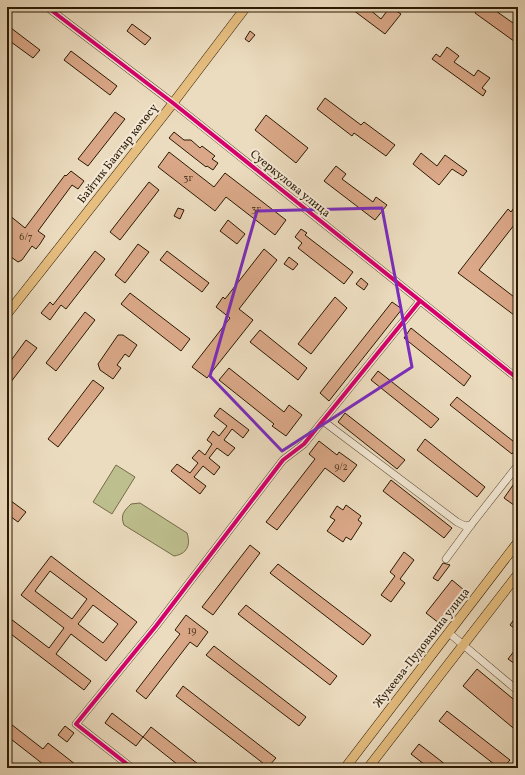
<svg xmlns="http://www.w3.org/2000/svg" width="525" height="775" viewBox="0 0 525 775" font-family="Vollkorn,serif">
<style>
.green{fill:#bebf8e;stroke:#746c48}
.building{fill:#daa888;stroke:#2b1902;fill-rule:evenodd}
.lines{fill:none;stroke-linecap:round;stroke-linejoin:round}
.minor-casing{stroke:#5b4a31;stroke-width:8}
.major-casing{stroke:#2b1902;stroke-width:10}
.minor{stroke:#f3e8d5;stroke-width:7}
.major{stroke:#e6be80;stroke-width:9}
.cycleway-casing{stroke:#f3e8d5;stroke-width:6}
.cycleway{stroke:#d6006c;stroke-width:4}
.marked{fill:none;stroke:#7b2cbf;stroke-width:3;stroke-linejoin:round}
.labels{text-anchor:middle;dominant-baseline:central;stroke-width:4;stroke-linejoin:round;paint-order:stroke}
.number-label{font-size:10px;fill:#573d24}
.street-label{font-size:12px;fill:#2b1902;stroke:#f3e8d5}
</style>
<rect width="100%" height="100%" fill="#ecdcbf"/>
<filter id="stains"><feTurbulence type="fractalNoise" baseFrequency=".005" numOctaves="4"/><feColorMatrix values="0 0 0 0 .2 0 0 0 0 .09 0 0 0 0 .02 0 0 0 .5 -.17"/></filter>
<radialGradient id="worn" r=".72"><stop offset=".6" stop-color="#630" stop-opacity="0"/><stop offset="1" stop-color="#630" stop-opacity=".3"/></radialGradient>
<g class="green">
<path d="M116,465L135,477L112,514L93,502Z"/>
<path d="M140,503L187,533C191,545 187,554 174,556L124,525C120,515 124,511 131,504Z"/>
</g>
<g class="building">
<path d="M349,7H371L369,9L381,19L390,7L401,14L385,34Z"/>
<path d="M480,7H498L496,11L513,23L518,17V44L475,13Z"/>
<path d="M132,24L151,38L145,45L127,31Z"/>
<path d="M7,25L40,50L33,58L7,39Z"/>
<path d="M250,31L255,35L249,42L245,39Z"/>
<path d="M447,47L459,56L454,62L474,76L478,70L490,78L482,88L486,91L483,96L432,59L436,54L440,57Z"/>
<path d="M71,51L117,86L110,95L64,60Z"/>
<path d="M325,98L361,125L364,122L395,145L386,156L354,133L352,136L317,109Z"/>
<path d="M115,112L125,119L88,166L78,159Z"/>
<path d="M266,115L308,148L296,163L255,130Z"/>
<path d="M174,132L184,140H191L200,148L202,146L215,156L212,159L218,163L213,170L207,166L206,167L169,138Z"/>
<path d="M169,152L214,187L225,173L286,220L275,235L226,197L215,211L158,167Z"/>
<path d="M421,153L437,166L445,155L467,171L463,176L452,169L439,185L413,164Z"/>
<path d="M336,166L346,174L342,179L373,202L376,197L387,205L375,220L324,181Z"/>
<path d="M71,171L84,181L78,189L72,185L38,231L45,236L40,244L36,249L32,246L22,260L18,262L7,254V218L9,215L25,228L65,175L66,176Z"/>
<path d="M149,182L159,190L120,240L110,232Z"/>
<path d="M518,202V220L479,270L518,300V318L458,273L508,209L511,212Z"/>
<path d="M178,208L184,210L180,219L174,216Z"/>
<path d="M228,220L245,234L237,244L220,231Z"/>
<path d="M301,229L307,233L305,235L353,272L344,284L298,248L302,243L295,237Z"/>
<path d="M138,244L149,252L125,283L115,275Z"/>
<path d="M264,249L277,260L239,309L253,320L207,378L192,367L230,318L216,307L223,297L225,299Z"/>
<path d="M95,251L105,259L66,309L61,305L50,320L41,313L50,302L53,305Z"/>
<path d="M167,251L209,283L202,292L160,260Z"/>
<path d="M289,257L298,264L293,270L284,264Z"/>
<path d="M361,278L368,284L364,290L356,284Z"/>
<path d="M130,293L190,339L181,351L121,304Z"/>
<path d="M335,297L347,308L311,354L298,344Z"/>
<path d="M392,302L402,309L329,401L320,393Z"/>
<path d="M85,312L95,320L56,371L46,363Z"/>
<path d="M411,328L471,376L464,386L404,338Z"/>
<path d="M260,330L307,368L298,380L250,342Z"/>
<path d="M118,335H123L137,345L129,357L125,354L117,365L121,368L113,379L100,370L98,364Z"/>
<path d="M26,340L37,348L7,387V366Z"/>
<path d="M229,368L284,412L289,405L302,415L286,436L272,426L274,424L219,380Z"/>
<path d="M378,371L439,419L431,428L371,380Z"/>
<path d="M93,380L104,388L58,447L48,439Z"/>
<path d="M457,397L518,445L512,454L450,405Z"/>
<path d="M220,408L249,430L243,438L232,429L224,440L235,448L228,456L217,448L209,458L220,467L214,475L203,466L194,477L206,486L200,494L171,471L177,464L190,473L198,463L192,458L199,450L205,455L212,444L207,440L213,431L219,436L227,426L214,416Z"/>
<path d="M345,413L405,460L397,469L338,422Z"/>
<path d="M425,439L485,487L477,497L417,450Z"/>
<path d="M319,441L337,455L339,452L357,465L344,482L325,468L277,530L266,522L315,459L309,454Z"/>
<path d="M518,478V508L504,498Z"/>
<path d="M391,480L452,528L444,538L383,491Z"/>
<path d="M7,498L26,512L18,522L7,514Z"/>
<path d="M346,505L361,516L358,520L362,523L351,540L346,537L343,542L327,531L335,520L330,517L337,506L343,510Z"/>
<path d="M250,545L260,553L213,615L202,607Z"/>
<path d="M404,552L414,560L400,579L405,583L391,602L381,595L395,576L390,572Z"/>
<path d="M51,556L137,622L106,661L71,634L56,654L91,681L84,690L7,631V616L49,648L64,628L21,595ZM50,571L87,599L72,619L35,591ZM93,605L118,624L103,643L78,624Z"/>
<path d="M443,563L450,565L438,581L433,578Z"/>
<path d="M278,564L371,635L363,645L270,573Z"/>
<path d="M452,580L464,590L439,623L426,613Z"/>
<path d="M246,605L337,676L330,685L238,614Z"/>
<path d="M518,614V631L510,625Z"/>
<path d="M186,615L208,632L197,647L190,642L146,699L136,691L180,634L175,630Z"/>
<path d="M214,646L306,717L299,726L206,655Z"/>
<path d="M518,646V666L508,659Z"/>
<path d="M477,669L518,703V732L463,686Z"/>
<path d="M183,686L276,758L268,767L176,696Z"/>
<path d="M447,711L510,760L503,768H499L439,721Z"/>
<path d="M112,713L143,737L136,746L105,723Z"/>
<path d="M7,721L43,749L48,743L80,768H48L7,736Z"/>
<path d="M65,726L74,733L67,742L58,735Z"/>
<path d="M151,727L203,768H182L143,737Z"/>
<path d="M419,744L450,768H429L411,754Z"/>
</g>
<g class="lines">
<defs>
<g id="minor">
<path d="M47,7L173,103L518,379"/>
<path d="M323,421L457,522L465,526L471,525L474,521L518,465"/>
<path d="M446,559L471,525"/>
<path d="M449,633L518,691"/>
<path d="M132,768L76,724L156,626L283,460L304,444L420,301"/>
</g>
<g id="major">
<path d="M7,314L167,111L246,7"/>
<path d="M345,768L518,542"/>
<path d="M368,768L518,574"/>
</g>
</defs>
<use href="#minor" class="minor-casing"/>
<use href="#major" class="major-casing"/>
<use href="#minor" class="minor"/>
<use href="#major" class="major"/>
<defs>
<g id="cycleway">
<path d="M47,7L173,103L518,379"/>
<path d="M132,768L76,724L156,626L283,460L304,444L420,301"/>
</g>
</defs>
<use href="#cycleway" class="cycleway-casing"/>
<use href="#cycleway" class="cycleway"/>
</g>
<path class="marked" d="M382,208L412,367L282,451L210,376L257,211Z"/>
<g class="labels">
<g class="number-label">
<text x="188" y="178">3г</text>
<text x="256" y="209">3г</text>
<text x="26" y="237">6/7</text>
<text x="341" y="467">9/2</text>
<text x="192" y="631">19</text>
</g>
<g class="street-label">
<text transform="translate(118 154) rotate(-52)">Байтик Баатыр көчөсү</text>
<text transform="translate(290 184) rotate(39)">Суеркулова улица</text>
<text transform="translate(422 648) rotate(-52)">Жукеева-Пудовкина улица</text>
</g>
</g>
<rect width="525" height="775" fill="none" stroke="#ecdcbf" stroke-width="24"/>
<rect x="8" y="8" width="509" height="759" fill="none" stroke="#2b1902" stroke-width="2"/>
<rect x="12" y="12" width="501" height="751" fill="none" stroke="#2b1902"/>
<rect width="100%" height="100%" filter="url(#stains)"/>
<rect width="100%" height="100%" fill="url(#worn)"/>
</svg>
